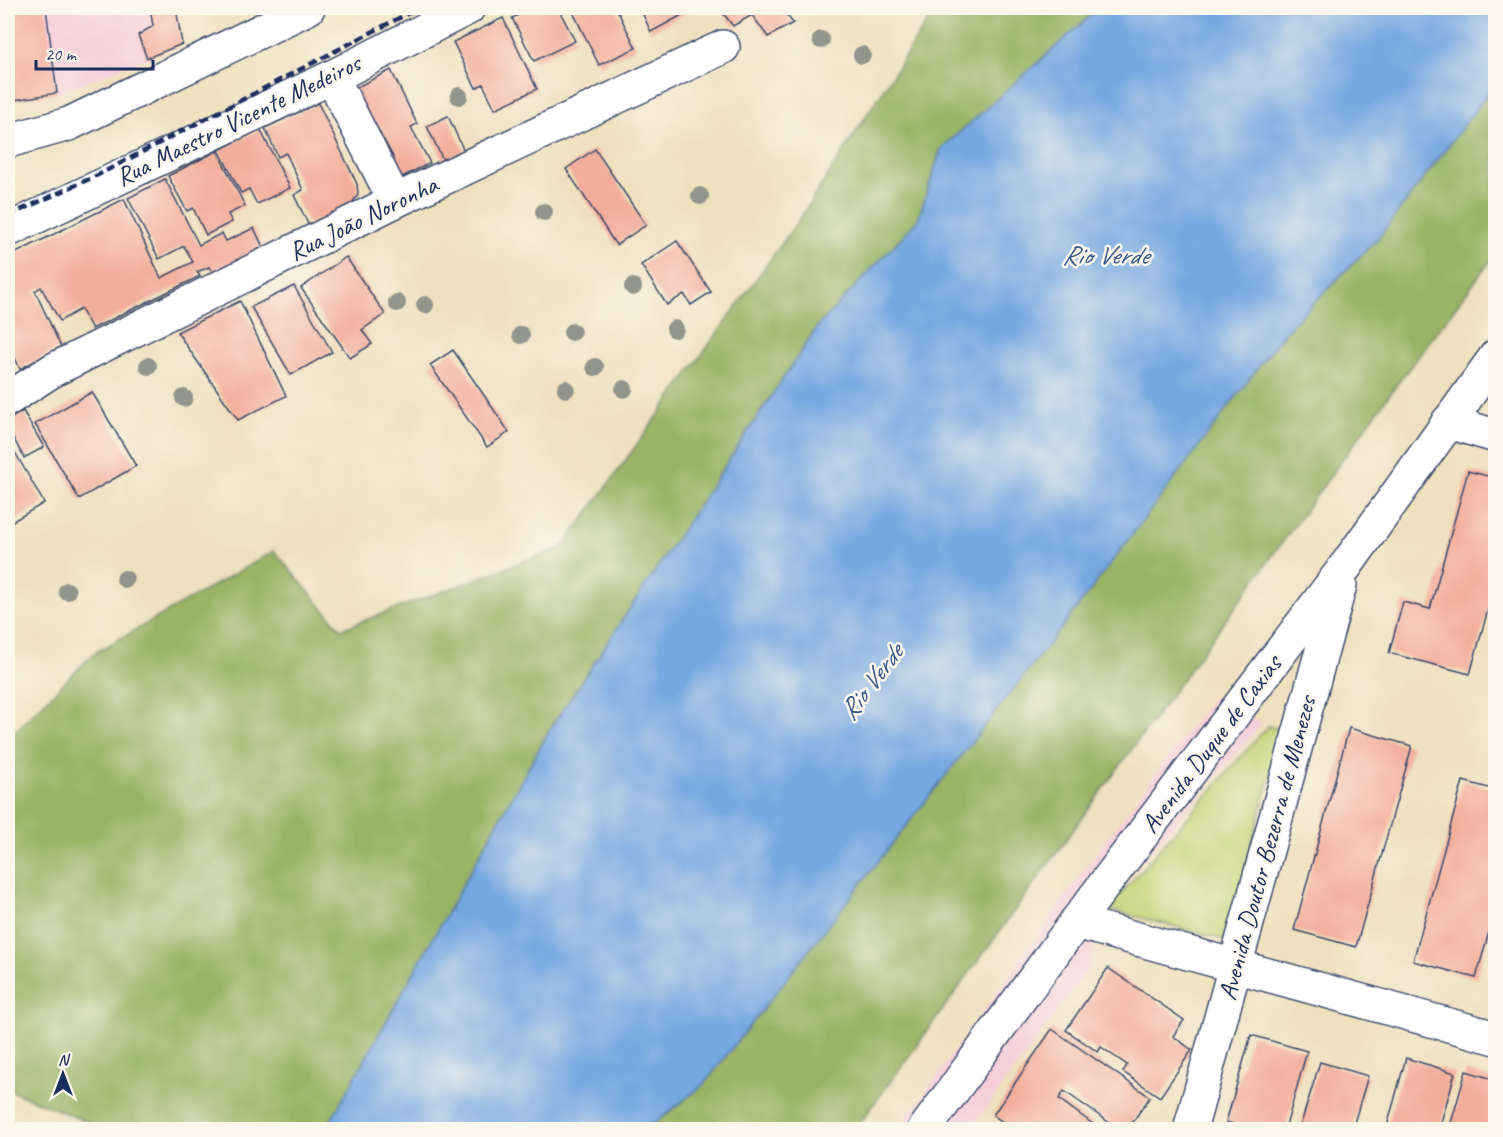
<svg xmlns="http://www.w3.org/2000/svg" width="1503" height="1137" viewBox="0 0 1503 1137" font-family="Caveat,sans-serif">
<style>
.built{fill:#f5cfda}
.green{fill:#c2d274;stroke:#6e8069;stroke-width:1.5}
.forest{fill:#99b466;stroke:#5a7262;stroke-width:1.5}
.water{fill:#76a7e1;stroke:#486ba0;stroke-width:1.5}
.building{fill:#f3ae9b}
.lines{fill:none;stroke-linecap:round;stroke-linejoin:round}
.street-casing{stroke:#3b4a6c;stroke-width:36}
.street{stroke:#fff;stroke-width:33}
.rail{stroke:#1b2f5e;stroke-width:4.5;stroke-dasharray:9 4.5;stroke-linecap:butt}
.tree{fill:#92958c}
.labels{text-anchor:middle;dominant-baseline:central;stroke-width:5;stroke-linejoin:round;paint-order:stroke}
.street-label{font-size:26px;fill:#1b2f5e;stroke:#fbf7ec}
.water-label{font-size:27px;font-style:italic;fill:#3b598c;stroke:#fbf7ec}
</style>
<rect width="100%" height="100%" fill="#fbf7ec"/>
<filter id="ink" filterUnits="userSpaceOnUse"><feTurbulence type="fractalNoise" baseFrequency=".0167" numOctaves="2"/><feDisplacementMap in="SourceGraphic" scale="12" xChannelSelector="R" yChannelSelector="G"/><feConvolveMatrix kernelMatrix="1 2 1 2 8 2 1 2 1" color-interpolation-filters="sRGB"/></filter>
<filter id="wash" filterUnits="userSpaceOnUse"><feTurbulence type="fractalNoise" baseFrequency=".008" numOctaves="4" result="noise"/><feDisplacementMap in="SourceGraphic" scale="24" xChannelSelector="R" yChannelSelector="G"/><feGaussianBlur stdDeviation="1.35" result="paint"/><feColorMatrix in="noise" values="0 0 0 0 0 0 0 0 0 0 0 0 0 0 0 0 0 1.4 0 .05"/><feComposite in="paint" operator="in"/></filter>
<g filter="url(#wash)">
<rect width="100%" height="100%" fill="#efe0be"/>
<g class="built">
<path d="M8,8H176L182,44L57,93L8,102Z"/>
<path d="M1213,697L1263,723L1101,908L1090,966L971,1129L898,1130L1106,840Z"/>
</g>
<path class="green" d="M1268,726L1283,730L1226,940L1107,909Z"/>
<g class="forest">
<path d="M936,8H1099L941,149L918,220L818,326L552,726L326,1129H105L8,1090V738L93,654L274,551L341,629L563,547L801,217Z"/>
<path d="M1495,84V255L1398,383L856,1129L647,1130L704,1084L1284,333L1379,237Z"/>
</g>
<path class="water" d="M1099,8H1495V84L1379,237L1284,333L1080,604L704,1084L647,1129H326L552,726L818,326L918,220L941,149Z"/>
<g id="blocks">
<g class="building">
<path d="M8,8H46L57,93L8,101Z"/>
<path d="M150,8H176L182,44L147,58L138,35L153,26Z"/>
<path d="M533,8H558L575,41L534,61L512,18Z"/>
<path d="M571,8H616L636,48L599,65Z"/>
<path d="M640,8H695L651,32Z"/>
<path d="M719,8H781L793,23L768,37L752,15L733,26Z"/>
<path d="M503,18L537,89L495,109L483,84L476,88L453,42Z"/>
<path d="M391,70L417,124L411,127L430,163L396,180L387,160L393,157L384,140L376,144L349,91Z"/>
<path d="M318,103L357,184L358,195L352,203L309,226L294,195L303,190L286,153L278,157L265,128Z"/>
<path d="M448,116L464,151L443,160L427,126Z"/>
<path d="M260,129L290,188L257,204L249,189L241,193L219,150Z"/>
<path d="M595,149L646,225L616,245L566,169Z"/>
<path d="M217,151L245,206L228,214L232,222L206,235L193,208L187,211L168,176Z"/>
<path d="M165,179L199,245L222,233L226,241L254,228L263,247L213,272L209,267L197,272L200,276L92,329L81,309L60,321L41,287L35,291L61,347L20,369L8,342V257L124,199L161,278L193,262L184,246L159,259L128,198Z"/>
<path d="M677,241L711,292L691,305L684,294L667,305L641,265Z"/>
<path d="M346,257L385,314L362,330L372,344L350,358L301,288Z"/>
<path d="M294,286L332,352L291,375L251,307Z"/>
<path d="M240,301L286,396L238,420L177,332Z"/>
<path d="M453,350L509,432L487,447L430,365Z"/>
<path d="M92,392L136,466L79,499L35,424Z"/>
<path d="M23,411L44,447L24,458L8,428V420Z"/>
<path d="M8,440L44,503L8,524Z"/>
<path d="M1468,471L1496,478V581L1470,674L1389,653L1403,602L1430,609Z"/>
<path d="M1349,728L1412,746L1356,947L1294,930Z"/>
<path d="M1463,781L1496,790V907L1476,978L1413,961Z"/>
<path d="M1108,968L1184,1020L1173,1036L1192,1050L1160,1097L1123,1072L1127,1065L1101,1047L1098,1052L1066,1030Z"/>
<path d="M1052,1029L1150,1097L1127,1130H1120L1064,1091L1059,1099L1101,1130H1014L993,1115Z"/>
<path d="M1251,1035L1307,1051L1285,1130H1255L1226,1122Z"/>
<path d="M1406,1058L1455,1073L1439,1130H1386Z"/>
<path d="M1320,1062L1368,1076L1352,1130H1299Z"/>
<path d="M1466,1071L1496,1080V1130H1449Z"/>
</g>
</g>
</g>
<g filter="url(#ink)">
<use href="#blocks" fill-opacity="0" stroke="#3b4a6c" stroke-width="1.5"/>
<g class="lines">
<defs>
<g id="street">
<path d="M332,77L395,201"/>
<path d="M8,141L69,124L308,8"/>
<path d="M8,230L332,77L468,8"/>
<path d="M8,399L53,370L395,201L723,47"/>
<path d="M1448,422L1496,436"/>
<path d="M1076,922L1496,1038"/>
<path d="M924,1130L1076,922L1345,567L1496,356"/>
<path d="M1190,1130L1340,585"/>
</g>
</defs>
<use href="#street" class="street-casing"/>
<use href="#street" class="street"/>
<path class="rail" d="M8,216L98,175L418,8"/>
</g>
<g class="tree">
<circle cx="821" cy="40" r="9"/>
<circle cx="862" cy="55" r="9"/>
<circle cx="459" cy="96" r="9"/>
<circle cx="700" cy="196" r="9"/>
<circle cx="544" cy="212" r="9"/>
<circle cx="633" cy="287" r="9"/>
<circle cx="397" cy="303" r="9"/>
<circle cx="425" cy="305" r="9"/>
<circle cx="675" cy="329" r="9"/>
<circle cx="572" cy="332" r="9"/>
<circle cx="521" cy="335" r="9"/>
<circle cx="148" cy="366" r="9"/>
<circle cx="595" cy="367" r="9"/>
<circle cx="566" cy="389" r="9"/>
<circle cx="624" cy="389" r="9"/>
<circle cx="184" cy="398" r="9"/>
<circle cx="125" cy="579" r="9"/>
<circle cx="67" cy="591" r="9"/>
</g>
</g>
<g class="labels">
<g class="street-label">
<text transform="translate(238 120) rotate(-26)">Rua Maestro Vicente Medeiros</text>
<text transform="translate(363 218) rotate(-26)">Rua João Noronha</text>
<text transform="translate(1211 744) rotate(-53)">Avenida Duque de Caxias</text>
<text transform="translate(1267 848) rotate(-75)">Avenida Doutor Bezerra de Menezes</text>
</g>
<g class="water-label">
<text x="1105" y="255">Rio Verde</text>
<text transform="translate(871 682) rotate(-53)">Rio Verde</text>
</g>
</g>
<rect width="1503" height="1137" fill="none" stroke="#fbf7ec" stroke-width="30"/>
<g transform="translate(63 1074)" stroke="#fbf7ec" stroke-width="4.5" paint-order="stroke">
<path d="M0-4.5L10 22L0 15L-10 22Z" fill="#1b2f5e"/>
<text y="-9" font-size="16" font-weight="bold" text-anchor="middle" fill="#1b2f5e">N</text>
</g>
<path d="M36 60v9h117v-9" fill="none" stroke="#1b2f5e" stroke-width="3"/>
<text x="45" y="60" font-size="18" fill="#1b2f5e" stroke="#fbf7ec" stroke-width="4.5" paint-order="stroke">20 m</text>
</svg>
